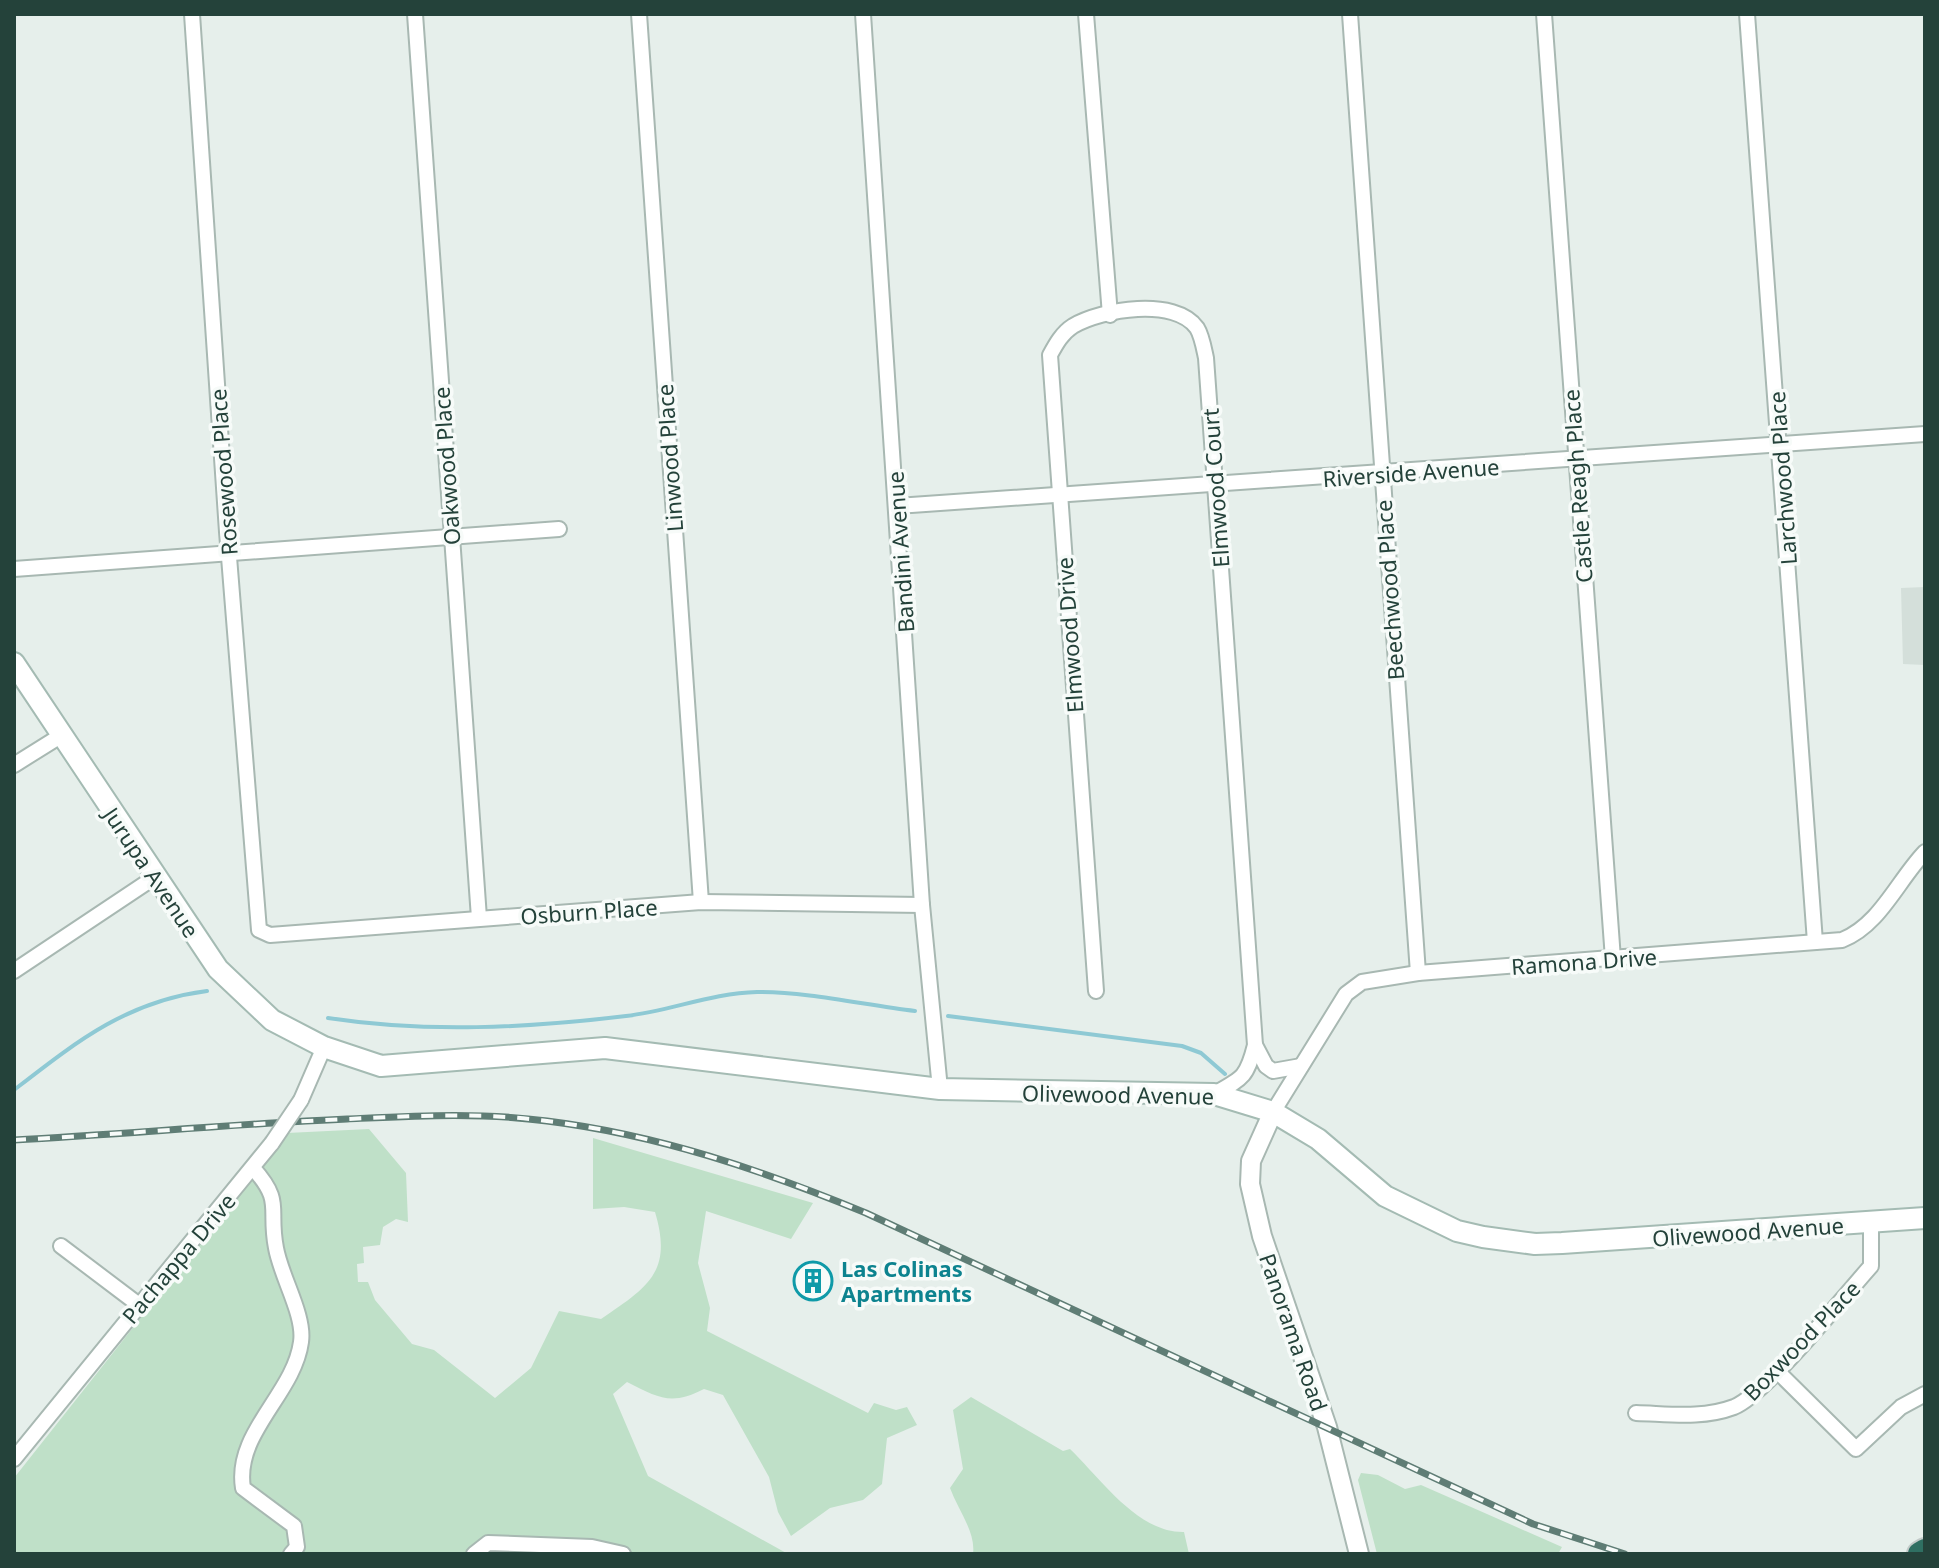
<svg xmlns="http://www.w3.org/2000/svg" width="1939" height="1568" viewBox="0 0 1939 1568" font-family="'Noto Sans',sans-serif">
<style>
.built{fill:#d4dfda}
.green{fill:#bfe0c8}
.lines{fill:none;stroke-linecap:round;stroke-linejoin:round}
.stream{stroke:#8ec9d4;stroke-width:4}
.minor-casing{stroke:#a8b8b2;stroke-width:18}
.tertiary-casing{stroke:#a8b8b2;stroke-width:22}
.secondary-casing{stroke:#a4bbb3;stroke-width:24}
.motorway-casing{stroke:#c2cac8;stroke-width:28}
.minor{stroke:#fff;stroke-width:14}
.tertiary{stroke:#fff;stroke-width:18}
.secondary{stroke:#fff;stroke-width:20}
.motorway{stroke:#2f6f62;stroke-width:24}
.rail-casing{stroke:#5f7d75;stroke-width:7}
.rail{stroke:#f7fbf9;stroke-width:4;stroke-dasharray:12;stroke-linecap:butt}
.minor-bridge-casing{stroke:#a8b8b2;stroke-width:18;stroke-linecap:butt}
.minor-bridge{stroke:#fff;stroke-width:14}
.labels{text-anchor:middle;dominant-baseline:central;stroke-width:7;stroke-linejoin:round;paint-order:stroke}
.street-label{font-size:22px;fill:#24423a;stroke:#f7fbf9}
.culture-label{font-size:22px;font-weight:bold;fill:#0d838f;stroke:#f7fbf9;text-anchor:start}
</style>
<rect width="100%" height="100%" fill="#e6efeb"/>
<path class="built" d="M1925,587V665L1903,664L1901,588Z"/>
<g class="green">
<path d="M369,1129L406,1173L408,1222L396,1219L383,1227L380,1245L363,1247L364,1263L357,1264L358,1282H368L375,1300L412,1344L434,1350L495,1398L531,1368L559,1311L601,1319C648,1287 673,1272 655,1212L624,1207L593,1209V1138L813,1203L791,1239L706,1211L698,1263L710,1308L707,1331L868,1413L874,1403L896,1410L907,1407L917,1425L887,1438L882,1484L863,1500L830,1508L791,1536L778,1512L769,1477L723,1395L704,1389C671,1406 659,1398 627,1382L613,1394L648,1476L788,1554H14V1478L287,1133Z"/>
<path d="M971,1397L1063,1451L1070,1449C1101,1479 1138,1533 1184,1532L1189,1554H973C976,1532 958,1510 950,1488L963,1469L953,1410Z"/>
<path d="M1361,1473L1378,1475L1405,1489L1421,1485L1562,1547L1558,1554H1377L1358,1480Z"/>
</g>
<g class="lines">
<g class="stream">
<path d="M948,1016L1182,1046L1201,1053L1225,1074"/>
<path d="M328,1018C426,1033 527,1028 626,1016C670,1011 712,993 757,992C809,992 864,1005 915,1011"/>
<path d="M14,1090C76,1042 127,1001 207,991"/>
</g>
<defs>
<g id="minor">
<path d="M192,14L227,532L259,930L270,935L701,902L922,905"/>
<path d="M415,14L479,918"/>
<path d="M639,14L701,902"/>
<path d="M863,14L922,905L940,1089"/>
<path d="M1086,14L1110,315"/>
<path d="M1350,14L1418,973"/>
<path d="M1544,14L1613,959"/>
<path d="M1747,14L1815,942"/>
<path d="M897,506L1925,434"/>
<path d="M14,569L559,529"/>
<path d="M14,765L62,735"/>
<path d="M14,971L155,877"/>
<path d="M1096,991L1050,355C1056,344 1062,333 1073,326C1102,309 1175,297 1197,328C1202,336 1204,349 1206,358L1255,1045C1247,1077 1243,1078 1214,1094"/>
<path d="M1255,1045L1266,1066L1273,1071L1301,1066"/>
<path d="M301,1100L324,1047"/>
<path d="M1273,1112L1346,994L1362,982L1418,973L1842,940C1880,925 1898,880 1925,852"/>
<path d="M253,1168C284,1203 268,1207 276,1248C281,1277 305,1315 301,1342C294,1394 234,1433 243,1488L294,1526L297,1547L291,1554"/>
<path d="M61,1246L139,1305"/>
<path d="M1777,1371L1856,1449L1901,1407L1925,1394"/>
<path d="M1636,1413C1670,1414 1702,1419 1734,1407C1766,1394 1844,1296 1871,1266V1222"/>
<path d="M14,1459L272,1143"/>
<path d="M474,1554L488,1543L592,1547L623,1554"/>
</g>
<path id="tertiary" d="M1273,1112L1251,1161L1250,1184L1262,1236L1327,1427L1359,1554"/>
<path id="secondary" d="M14,663L218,969L272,1020L324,1047L381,1066L605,1048L940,1089L1214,1094L1273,1112L1318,1139L1385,1196L1457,1231L1483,1237L1535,1244L1562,1243L1925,1218"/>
<path id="motorway" d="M1920,1554L1925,1551"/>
</defs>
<use href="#minor" class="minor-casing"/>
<use href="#tertiary" class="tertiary-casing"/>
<use href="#secondary" class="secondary-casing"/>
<use href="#motorway" class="motorway-casing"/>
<use href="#minor" class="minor"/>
<use href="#tertiary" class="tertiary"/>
<use href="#secondary" class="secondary"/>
<use href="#motorway" class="motorway"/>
<defs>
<path id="rail" d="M14,1140C125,1134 236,1124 347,1119C413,1116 480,1112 547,1121C659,1135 762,1170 866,1213L1533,1524L1625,1554"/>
</defs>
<use href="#rail" class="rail-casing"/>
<use href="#rail" class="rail"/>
<defs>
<path id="minor-bridge" d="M272,1143L301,1100"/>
</defs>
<use href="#minor-bridge" class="minor-bridge-casing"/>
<use href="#minor-bridge" class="minor-bridge"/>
</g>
<defs>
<symbol id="building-ring" viewBox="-11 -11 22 22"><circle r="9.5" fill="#f7fbf9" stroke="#0f9aa8" stroke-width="1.5"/><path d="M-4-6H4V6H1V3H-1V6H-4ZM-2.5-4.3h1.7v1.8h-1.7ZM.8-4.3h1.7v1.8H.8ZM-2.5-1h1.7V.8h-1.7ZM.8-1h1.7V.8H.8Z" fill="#0f9aa8"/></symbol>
</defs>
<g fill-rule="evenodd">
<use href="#building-ring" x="791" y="1259" width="44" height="44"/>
</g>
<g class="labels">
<g class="street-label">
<text transform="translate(669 458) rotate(-94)">Linwood Place</text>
<text transform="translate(446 466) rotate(-94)">Oakwood Place</text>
<text transform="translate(223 472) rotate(-94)">Rosewood Place</text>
<text transform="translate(1411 472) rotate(-4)">Riverside Avenue</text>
<text transform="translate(1782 478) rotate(-94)">Larchwood Place</text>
<text transform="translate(1577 486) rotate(-94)">Castle Reagh Place</text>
<text transform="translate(1215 488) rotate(-94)">Elmwood Court</text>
<text transform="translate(900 552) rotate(-94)">Bandini Avenue</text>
<text transform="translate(1389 590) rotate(-94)">Beechwood Place</text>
<text transform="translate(1069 635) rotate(-94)">Elmwood Drive</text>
<text transform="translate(152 872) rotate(56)">Jurupa Avenue</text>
<text transform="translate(589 911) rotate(-4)">Osburn Place</text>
<text transform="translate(1584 961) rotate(-4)">Ramona Drive</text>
<text transform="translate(1118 1094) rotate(1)">Olivewood Avenue</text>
<text transform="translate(1748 1231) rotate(-4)">Olivewood Avenue</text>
<text transform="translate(178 1258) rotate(-50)">Pachappa Drive</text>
<text transform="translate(1294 1332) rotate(71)">Panorama Road</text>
<text transform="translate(1801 1340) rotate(-46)">Boxwood Place</text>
</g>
<g class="culture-label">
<text x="841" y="1268">Las Colinas<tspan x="841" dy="25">Apartments</tspan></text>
</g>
</g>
<rect width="1939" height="1568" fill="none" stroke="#24423a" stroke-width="32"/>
</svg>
